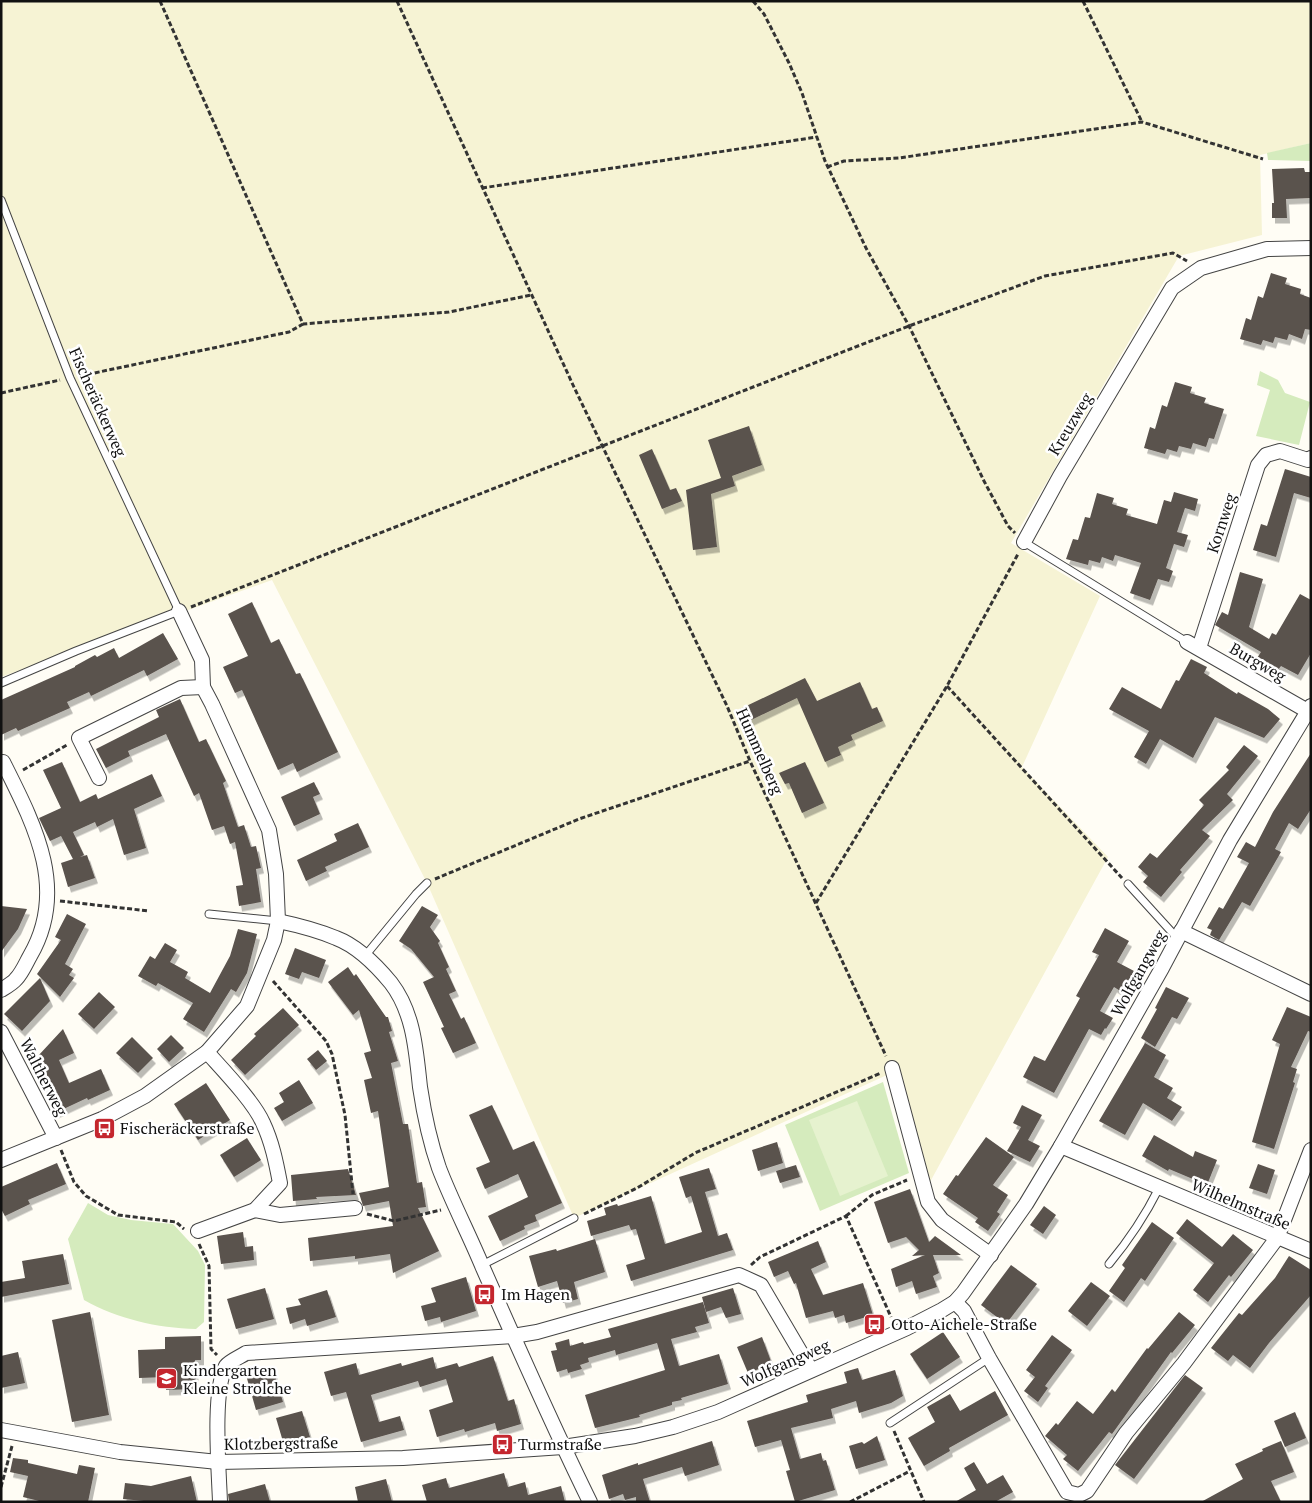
<svg xmlns="http://www.w3.org/2000/svg" width="1312" height="1503" viewBox="0 0 1312 1503" font-family="'PT Serif',serif">
<style>
.farmland{fill:#f6f3d4}
.green{fill:#d5ebbd}
.pitch{fill:#e6f2cf}
.building{fill:#5a524d;filter:url(#shadow)}
.lines{fill:none;stroke-linecap:round;stroke-linejoin:round}
.lane-casing{stroke:#444;stroke-width:9}
.street-casing{stroke:#444;stroke-width:16}
.path{stroke:#333;stroke-width:3;stroke-dasharray:5 2.5;stroke-linecap:butt}
.lane{stroke:#fff;stroke-width:7}
.street{stroke:#fff;stroke-width:14}
.labels{text-anchor:middle;dominant-baseline:central;stroke-width:5;stroke-linejoin:round;paint-order:stroke}
.street-label{font-size:16px;fill:#111;stroke:#fff}
.poi-label{font-size:16px;fill:#111;stroke:#fff;text-anchor:start}
</style>
<defs>
<filter id="shadow"><feDropShadow dx="3" dy="5.5" stdDeviation="0" flood-color="#0004"/></filter>
</defs>
<rect width="100%" height="100%" fill="#fffdf5"/>
<path class="farmland" d="M1,1H1311V143L1260,155L1262,235L1179,256L1011,543L1100,596L1022,767L1108,857L930,1182L898,1070L574,1218L427,883L272,580L1,677Z"/>
<g class="green">
<path d="M1311,143V161L1268,160L1267,153Z"/>
<path d="M1260,371L1278,380L1285,393L1310,402L1299,445L1256,436L1270,390L1257,385Z"/>
<path d="M883,1082L909,1173L820,1211L785,1125Z"/>
<path d="M88,1203L108,1215L131,1220L173,1224L198,1251L205,1265L204,1322L196,1329C157,1328 118,1319 84,1300L68,1239Z"/>
</g>
<path class="pitch" d="M857,1101L888,1176L840,1196L809,1120Z"/>
<g class="building">
<path d="M1304,168L1305,172H1311V198L1286,199L1287,218H1272V203H1274L1272,169Z"/>
<path d="M1271,273L1287,278L1285,284L1301,289L1300,294L1311,298V330L1305,329L1302,339L1289,334L1287,340L1275,337L1273,343L1263,340L1261,345L1240,339L1246,318L1251,320L1258,296L1263,298Z"/>
<path d="M1175,382L1192,387L1190,393L1206,398L1204,403L1224,409L1214,439L1209,438L1206,447L1193,443L1191,449L1179,446L1177,452L1167,449L1165,454L1144,448L1150,427L1155,429L1162,405L1167,407Z"/>
<path d="M749,426L762,465L732,476L735,486L711,494L717,547L693,550L686,490L721,478L708,440Z"/>
<path d="M652,449L670,490L676,488L682,501L662,509L639,455Z"/>
<path d="M1285,469L1311,477V498L1294,493L1276,557L1253,550L1261,524L1267,526Z"/>
<path d="M1174,492L1198,499L1195,511L1185,508L1177,532L1188,535L1184,547L1174,544L1166,568L1173,571L1169,582L1158,579L1150,600L1130,593L1141,563L1115,555L1113,561L1102,557L1100,563L1089,560L1088,565L1066,559L1073,539L1078,540L1085,517L1090,518L1097,493L1114,498L1112,504L1128,509L1126,515L1157,524L1164,500L1171,502Z"/>
<path d="M1240,572L1263,579L1249,627L1269,639L1272,633L1276,635L1300,594L1311,600V653L1298,675L1281,666L1278,670L1257,658L1261,652L1215,625L1222,612L1228,615Z"/>
<path d="M252,602L271,643L279,639L296,674L300,673L338,752L297,772L293,763L278,770L242,690L235,693L223,667L248,656L228,614Z"/>
<path d="M163,633L178,659L147,676L144,670L91,696L89,692L67,702L70,708L18,731L16,728L1,735V700L75,667V666L95,655L97,657L114,648L119,658Z"/>
<path d="M1191,659L1207,667L1204,673L1237,694L1238,692L1268,709L1280,719L1264,738L1215,717L1193,758L1160,739L1146,764L1134,757L1149,731L1109,709L1122,687L1161,709L1176,680L1179,681Z"/>
<path d="M805,678L817,701L860,682L872,709L877,707L883,721L851,735L853,740L838,747L841,755L825,762L797,698L747,722L740,709Z"/>
<path d="M180,699L199,742L206,739L226,781L223,783L238,827L244,825L251,847L256,846L261,868L256,869L261,902L239,906L236,886L243,885L235,842L230,844L224,826L212,830L199,793L194,796L166,734L128,751L130,756L106,768L96,749L159,717L156,710Z"/>
<path d="M1244,745L1258,756L1227,794L1233,800L1202,830L1210,836L1180,870L1182,872L1161,897L1143,882L1148,876L1138,867L1150,853L1157,858L1204,805L1199,800L1229,770L1226,767Z"/>
<path d="M1311,753V809L1298,829L1289,823L1275,849L1281,852L1250,906L1242,902L1219,940L1210,935L1212,930L1207,928L1219,907L1223,909L1249,863L1237,857L1246,842L1255,847L1273,812Z"/>
<path d="M62,762L80,802L96,794L98,799L152,774L162,796L134,809L146,848L124,855L113,819L97,827L95,822L73,832L84,855L80,857L87,855L95,878L68,887L61,863L73,859L61,836L50,841L39,818L61,808L43,770Z"/>
<path d="M805,762L824,803L802,813L789,783L785,784L779,773Z"/>
<path d="M314,782L320,794L313,797L320,814L294,826L281,797Z"/>
<path d="M358,823L369,847L325,867L327,871L306,881L297,860L337,841L334,834Z"/>
<path d="M1,906L27,909L18,929L1,952Z"/>
<path d="M422,906L438,915L430,927L440,941L438,943L449,967L446,969L456,991L449,994L461,1019L464,1017L476,1043L453,1053L441,1028L444,1027L423,982L434,977L411,949L399,941Z"/>
<path d="M67,914L86,924L65,964L73,969L69,975L74,978L60,997L37,974L61,940L55,937Z"/>
<path d="M1105,928L1129,941L1117,962L1134,971L1122,992L1114,987L1100,1011L1113,1018L1106,1029L1105,1028L1101,1035L1089,1029L1054,1093L1023,1077L1034,1056L1045,1061L1080,998L1076,996L1099,955L1092,952Z"/>
<path d="M238,929L257,934L247,973L236,992L231,989L204,1032L183,1019L193,1003L158,983L156,986L138,976L150,956L155,959L165,943L177,950L170,962L188,972L185,978L210,993L230,956Z"/>
<path d="M295,948L326,960L319,978L302,972L299,979L285,974Z"/>
<path d="M348,967L354,976L356,974L386,1017H388L392,1031L389,1032L398,1061L391,1063L403,1124H408L417,1183L422,1182L426,1207L418,1208L439,1251L393,1273L390,1254L355,1259V1256L310,1261L308,1238L393,1226L389,1201L363,1206L359,1193L389,1187L378,1111L371,1113L364,1080L372,1078L364,1053L371,1051L359,1010L353,1015L328,982Z"/>
<path d="M40,978L50,1001L22,1031L4,1014Z"/>
<path d="M1166,987L1189,998L1177,1019L1172,1017L1155,1047L1141,1038L1157,1009L1155,1008Z"/>
<path d="M99,992L115,1007L94,1029L78,1014Z"/>
<path d="M1287,1007L1311,1017V1032L1308,1031L1291,1067L1297,1069L1293,1082L1295,1083L1274,1149L1252,1142L1280,1044L1272,1040Z"/>
<path d="M283,1008L299,1025L245,1075L231,1060L256,1036L254,1034Z"/>
<path d="M63,1029L74,1053L59,1060L69,1083L101,1069L110,1090L88,1100L87,1098L55,1113L46,1092L53,1088L38,1056Z"/>
<path d="M171,1035L184,1048L169,1062L157,1049Z"/>
<path d="M132,1037L153,1058L138,1073L116,1053Z"/>
<path d="M1145,1043L1166,1055L1154,1077L1173,1088L1167,1098L1182,1107L1172,1121L1143,1103L1125,1135L1099,1121Z"/>
<path d="M318,1050L327,1061L316,1070L307,1059Z"/>
<path d="M299,1080L313,1103L282,1121L274,1108L284,1102L279,1093Z"/>
<path d="M206,1083L230,1120L198,1140L174,1104Z"/>
<path d="M492,1105L513,1150L534,1141L562,1203L535,1215L537,1221L524,1226L525,1229L500,1241L488,1216L528,1197L518,1174L485,1189L476,1168L490,1162L469,1115Z"/>
<path d="M1022,1105L1042,1115L1028,1140L1040,1146L1030,1162L1007,1151L1021,1127L1013,1123Z"/>
<path d="M1154,1135L1193,1157L1195,1151L1217,1160L1207,1185L1169,1169L1168,1171L1142,1156Z"/>
<path d="M986,1137L1014,1157L993,1185L1008,1195L997,1212L1000,1214L988,1231L975,1222L978,1218L943,1194L956,1175L958,1176Z"/>
<path d="M247,1138L261,1160L234,1177L220,1155Z"/>
<path d="M777,1142L783,1163L758,1171L752,1150Z"/>
<path d="M57,1163L66,1184L28,1200L30,1204L5,1216L1,1209V1187Z"/>
<path d="M1258,1164L1275,1170L1267,1194L1249,1188Z"/>
<path d="M796,1165L800,1177L780,1183L776,1171Z"/>
<path d="M709,1168L716,1189L705,1192L718,1236L727,1233L733,1250L631,1281L626,1265L645,1259L636,1229L631,1230L629,1225L591,1236L587,1221L606,1215L604,1208L617,1204L618,1206L651,1196L665,1244L702,1232L691,1196L686,1198L679,1177Z"/>
<path d="M348,1169L356,1195L316,1197L317,1199L293,1201L291,1175Z"/>
<path d="M910,1189L929,1242L935,1236L961,1255H933L939,1273L933,1276L937,1287L916,1294L912,1281L896,1287L891,1269L925,1255L912,1256L919,1250L906,1237L888,1243L874,1202Z"/>
<path d="M1044,1206L1056,1215L1043,1234L1030,1225Z"/>
<path d="M1187,1219L1222,1247L1233,1234L1253,1250L1231,1277L1229,1275L1208,1302L1193,1290L1214,1263L1176,1233Z"/>
<path d="M1152,1222L1174,1238L1145,1281L1141,1278L1124,1302L1109,1291L1125,1268L1122,1265Z"/>
<path d="M243,1232L245,1247L253,1246L254,1260L221,1264L217,1236Z"/>
<path d="M595,1239L605,1272L574,1282L578,1299L563,1303L557,1281L538,1287L529,1256L556,1249L557,1251Z"/>
<path d="M818,1241L826,1262L811,1269L823,1295L863,1283L873,1315L846,1323L844,1315L835,1318L833,1311L806,1318L796,1283L794,1284L788,1271L774,1277L768,1262Z"/>
<path d="M63,1254L69,1284L1,1297V1282L25,1278L22,1261Z"/>
<path d="M1289,1256L1311,1270V1295L1269,1343L1250,1368L1233,1355L1228,1361L1211,1348L1239,1313L1242,1315L1275,1278Z"/>
<path d="M1011,1265L1037,1284L1006,1324L981,1305Z"/>
<path d="M466,1277L476,1311L441,1322L440,1317L425,1321L421,1306L436,1302L431,1288Z"/>
<path d="M1091,1282L1110,1296L1087,1326L1068,1311Z"/>
<path d="M265,1288L274,1319L236,1329L227,1299Z"/>
<path d="M733,1288L741,1314L726,1318L721,1307L706,1312L702,1297Z"/>
<path d="M327,1290L336,1317L307,1326L305,1319L290,1324L286,1308L301,1305L298,1299Z"/>
<path d="M703,1302L709,1323L695,1327L697,1332L671,1339L679,1366L719,1354L728,1384L681,1398L682,1400L672,1402V1405L639,1415L640,1417L595,1428L585,1395L665,1370L657,1343L616,1355L615,1350L588,1358L589,1362L580,1365L582,1369L568,1373L567,1369L557,1372L551,1351L557,1350L555,1343L569,1339L570,1346L583,1342L584,1344L611,1337L608,1329Z"/>
<path d="M90,1312L109,1415L72,1422L52,1320Z"/>
<path d="M1179,1312L1195,1325L1172,1353L1171,1352L1112,1434L1109,1432L1078,1471L1063,1459L1067,1455L1045,1436L1056,1423L1058,1425L1077,1401L1093,1414L1112,1389L1115,1392L1147,1348L1148,1349Z"/>
<path d="M943,1332L960,1357L927,1379L910,1354Z"/>
<path d="M1052,1335L1072,1350L1045,1386L1048,1388L1038,1402L1024,1391L1035,1377L1026,1370Z"/>
<path d="M201,1336V1360H195L196,1389L166,1390V1377L139,1378L138,1350L165,1349V1337Z"/>
<path d="M762,1337L772,1364L748,1373L737,1347Z"/>
<path d="M18,1352L25,1383L1,1388V1356Z"/>
<path d="M493,1356L508,1401L514,1399L521,1424L497,1431L495,1423L465,1432L464,1429L437,1437L429,1410L453,1402L446,1379L420,1387L418,1381L371,1395L379,1422L400,1416L404,1430L361,1442L346,1392L331,1396L324,1372L356,1363L359,1375L401,1363L402,1366L433,1357L436,1369L457,1363L459,1367Z"/>
<path d="M273,1368L283,1402L256,1410L246,1375Z"/>
<path d="M858,1368L862,1380L895,1370L903,1396L891,1403L859,1413L856,1401L831,1409L833,1418L791,1428L800,1459L821,1453L823,1461L826,1460L835,1490L795,1502L786,1471L790,1470L781,1440L755,1447L747,1421L808,1402L806,1395L847,1383L844,1372Z"/>
<path d="M1185,1375L1203,1388L1134,1479L1115,1465Z"/>
<path d="M995,1391L1008,1415L949,1448L950,1451L924,1466L908,1438L935,1422L927,1407L950,1394L960,1411Z"/>
<path d="M302,1411L310,1437L284,1445L276,1418Z"/>
<path d="M1295,1412L1306,1438L1285,1447L1274,1421Z"/>
<path d="M877,1436L885,1460L856,1469L849,1446L862,1442L864,1444Z"/>
<path d="M712,1441L719,1465L685,1476L682,1467L643,1479L650,1502H636V1497L625,1500L623,1494L609,1499L602,1475L638,1463V1465Z"/>
<path d="M1281,1441L1294,1472L1271,1481L1281,1502H1201L1243,1479L1235,1464L1263,1451L1262,1449Z"/>
<path d="M13,1458L28,1460V1463L77,1474L79,1465L95,1468L88,1502H43L23,1497L28,1476L10,1472Z"/>
<path d="M974,1462L987,1484L1003,1475L1013,1492L995,1502H955L976,1490L964,1468Z"/>
<path d="M504,1473L508,1487L525,1482L528,1495L561,1486L565,1502H427L422,1485L446,1478L449,1488Z"/>
<path d="M191,1476L197,1502H154L123,1499L125,1483L151,1486Z"/>
<path d="M386,1479L392,1502H358L355,1487Z"/>
<path d="M265,1484L270,1502H229L228,1494Z"/>
</g>
<g class="lines">
<defs>
<g id="lane">
<path d="M1,200L70,378L179,611L76,651L1,683"/>
<path d="M1024,542L1187,642"/>
<path d="M1128,884L1178,939"/>
<path d="M209,914L278,921"/>
<path d="M365,956L416,894L427,883"/>
<path d="M1109,1264C1129,1240 1145,1216 1159,1188"/>
<path d="M482,1265L574,1218"/>
<path d="M890,1423L989,1358"/>
</g>
<g id="street">
<path d="M1024,542L1060,476L1172,288L1201,268L1267,249L1311,248"/>
<path d="M1187,642L1311,713"/>
<path d="M1199,648L1258,465L1266,455L1280,451L1308,460L1311,458"/>
<path d="M99,778L79,738L181,688L203,687"/>
<path d="M278,921C297,925 317,930 336,938C357,946 377,966 391,983C414,1013 416,1051 420,1087C424,1114 430,1142 439,1168C452,1202 469,1234 483,1268C518,1347 552,1425 590,1502"/>
<path d="M1181,931L1311,994"/>
<path d="M1,990C6,987 13,983 16,979C22,973 26,963 30,956C69,889 34,824 3,762"/>
<path d="M1,1032L56,1138"/>
<path d="M892,1068L928,1202L942,1220L991,1255"/>
<path d="M1061,1146L1311,1251"/>
<path d="M1,1160L102,1119L145,1096L207,1052L247,1006L274,940L278,921L276,874L269,830L212,704L203,687L202,660L179,611"/>
<path d="M255,1210L280,1215L355,1208"/>
<path d="M198,1231L255,1210L280,1183C276,1162 272,1142 263,1123C254,1102 223,1070 207,1052"/>
<path d="M955,1302L964,1311L989,1358L1067,1492L1079,1495L1087,1491L1126,1433L1184,1363L1277,1238L1311,1150"/>
<path d="M1,1430L120,1452L218,1462L403,1458L563,1447L635,1436L673,1427L718,1412L907,1328L942,1310L955,1302L963,1293L1026,1204L1061,1146L1162,968L1230,840L1311,706"/>
<path d="M220,1502C219,1472 212,1390 226,1366C230,1361 240,1357 246,1353L513,1336L537,1332L739,1275L761,1285L811,1370"/>
</g>
</defs>
<use href="#lane" class="lane-casing"/>
<use href="#street" class="street-casing"/>
<g class="path">
<path d="M160,1L303,324L449,312L531,295"/>
<path d="M397,1L573,385L727,706L750,761L886,1056"/>
<path d="M753,1L764,14L789,63L802,93L825,161L866,248L909,326L984,481L1008,526L1015,533"/>
<path d="M1083,1L1142,122"/>
<path d="M827,167L844,161L899,158L1142,122L1263,159"/>
<path d="M482,188L817,137"/>
<path d="M80,376L289,332L303,324"/>
<path d="M1,393L60,380"/>
<path d="M191,607L909,326L1045,276L1173,253L1187,261"/>
<path d="M947,686L1122,878"/>
<path d="M23,770L67,745"/>
<path d="M435,879L579,819L750,761"/>
<path d="M60,901L149,911"/>
<path d="M816,903L947,686L1018,554"/>
<path d="M273,981L326,1041L332,1054L345,1115L353,1194"/>
<path d="M61,1150L74,1182L86,1196L118,1215L176,1222L184,1229"/>
<path d="M367,1214L394,1221L441,1210"/>
<path d="M584,1214L637,1188L695,1153L881,1073"/>
<path d="M846,1216L872,1195L907,1180"/>
<path d="M199,1244L209,1266L211,1349L217,1355"/>
<path d="M751,1265L760,1257L846,1216L891,1317"/>
<path d="M894,1431L924,1502"/>
<path d="M1,1487L12,1446"/>
<path d="M850,1502L910,1471"/>
</g>
<use href="#lane" class="lane"/>
<use href="#street" class="street"/>
</g>
<defs>
<symbol id="bus-square" viewBox="-11 -11 22 22"><rect x="-9" y="-9" width="18" height="18" rx="4" fill="#c4262e" stroke="#fff"/><path d="M-5-6H5V4H4V6H2V4H-2V6H-4V4H-5ZM-3.5-4V0h7V-4ZM-3.5 1.2v1.5H-2V1.2ZM2 1.2v1.5H3.5V1.2Z" fill="#fff"/></symbol>
<symbol id="school-square" viewBox="-11 -11 22 22"><rect x="-9" y="-9" width="18" height="18" rx="4" fill="#c4262e" stroke="#fff"/><path d="M0-5L7-2L0 1L-7-2ZM-4 1L0 2.5L4 1V4Q0 6-4 4Z" fill="#fff"/></symbol>
</defs>
<g fill-rule="evenodd">
<use href="#bus-square" x="92" y="1116" width="25" height="25"/>
<use href="#bus-square" x="472" y="1282" width="25" height="25"/>
<use href="#bus-square" x="862" y="1312" width="25" height="25"/>
<use href="#school-square" x="154" y="1366" width="25" height="25"/>
<use href="#bus-square" x="490" y="1432" width="25" height="25"/>
</g>
<g class="labels">
<g class="street-label">
<text transform="translate(98 402) rotate(66)">Fischeräckerweg</text>
<text transform="translate(1070 424) rotate(-59)">Kreuzweg</text>
<text transform="translate(1221 523) rotate(-72)">Kornweg</text>
<text transform="translate(1258 662) rotate(30)">Burgweg</text>
<text transform="translate(760 751) rotate(66)">Hummelberg</text>
<text transform="translate(1138 973) rotate(-61)">Wolfgangweg</text>
<text transform="translate(44 1077) rotate(63)">Waltherweg</text>
<text transform="translate(1241 1204) rotate(23)">Wilhelmstraße</text>
<text transform="translate(785 1363) rotate(-24)">Wolfgangweg</text>
<text transform="translate(281 1443) rotate(-1)">Klotzbergstraße</text>
</g>
<g class="poi-label">
<text x="120" y="1128">Fischeräckerstraße</text>
<text x="501" y="1294">Im Hagen</text>
<text x="891" y="1324">Otto-Aichele-Straße</text>
<text x="183" y="1370">Kindergarten<tspan x="183" dy="18">Kleine Strolche</tspan></text>
<text x="518" y="1444">Turmstraße</text>
</g>
</g>
<rect width="1312" height="1503" fill="none" stroke="#111111" stroke-width="5"/>
</svg>
